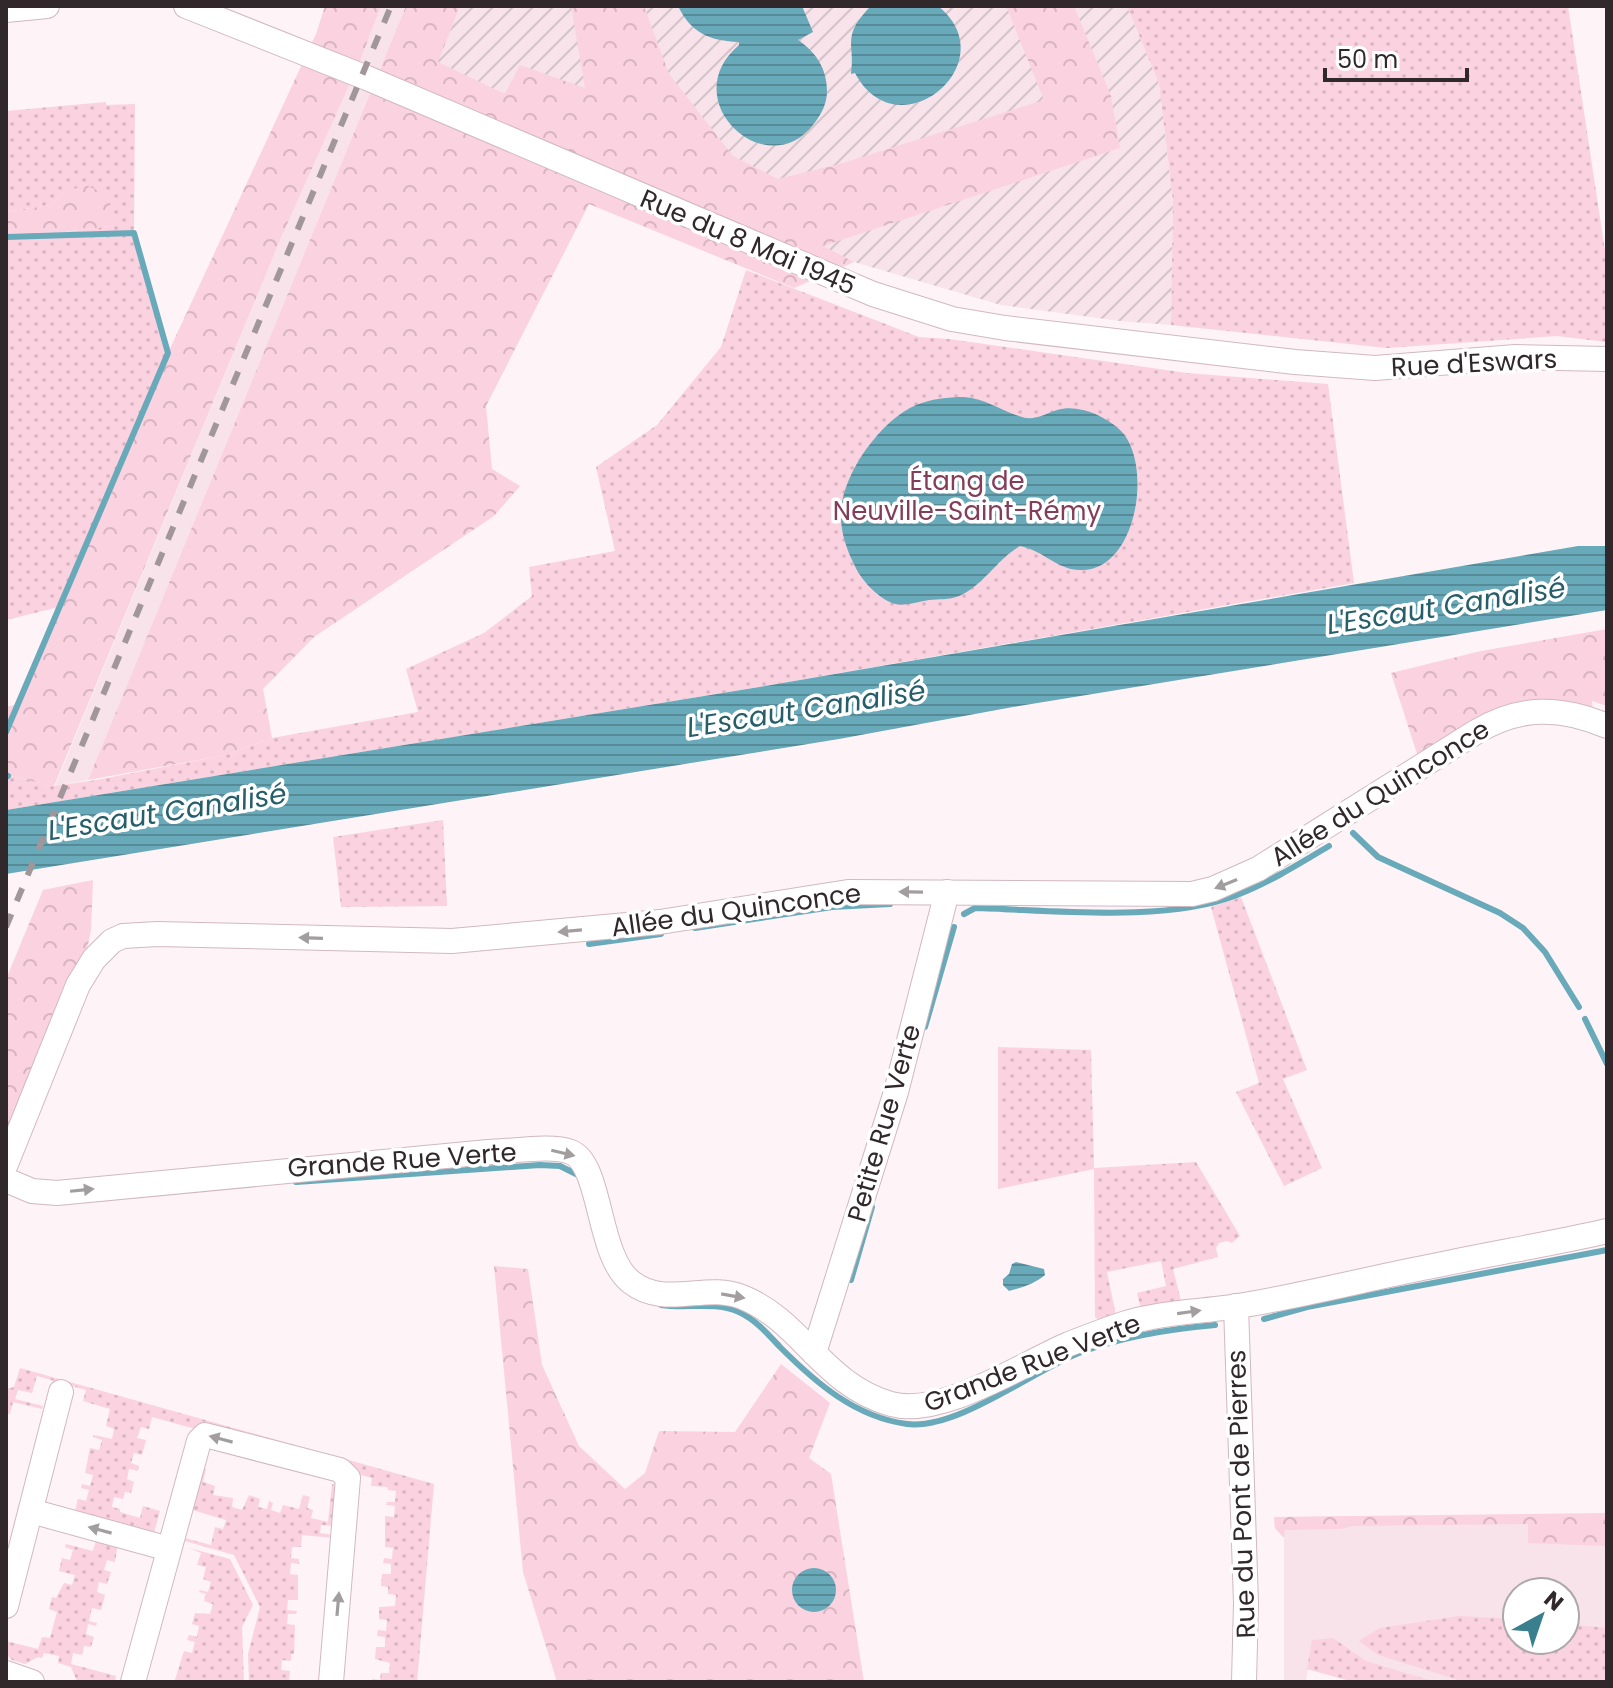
<svg xmlns="http://www.w3.org/2000/svg" width="1613" height="1688" viewBox="0 0 1613 1688" font-family="Poppins,sans-serif">
<style>
.built{fill:#f7e3e9;fill-rule:evenodd}
.industrial{fill:url(#industrial-furrows)}
.grass{fill:url(#grass-dots)}
.forest{fill:url(#forest-crowns)}
.water{fill:url(#water-rules)}
.lines{fill:none;stroke-linecap:round;stroke-linejoin:round}
.stream{stroke:#68aab9;stroke-width:6}
.minor-casing{stroke:#d1b9c0;stroke-width:26}
.minor{stroke:#fff;stroke-width:24}
.rail{stroke:#a1979a;stroke-width:6;stroke-dasharray:14 14;stroke-linecap:butt}
.oneway{fill:#a29ea0}
.labels{text-anchor:middle;dominant-baseline:central;stroke-width:7;stroke-linejoin:round;paint-order:stroke}
.street-label{font-size:26px;fill:#31282b;stroke:#fff}
.park-label{font-size:26px;fill:#833d58;stroke:#fff}
.water-label{font-size:28px;font-style:italic;fill:#265e69;stroke:#fff}
</style>
<defs>
<pattern id="industrial-furrows" width="10" height="10" patternUnits="userSpaceOnUse" patternTransform="scale(2)"><rect width="10" height="10" fill="#f7e3e9"/><path d="M-1 1l2-2M0 10L10 0M9 11l2-2" fill="none" stroke="#d4c3c8"/></pattern>
<pattern id="grass-dots" width="8" height="8" patternUnits="userSpaceOnUse" patternTransform="scale(2)"><rect width="8" height="8" fill="#fbd2df"/><path d="M2 2h.1M6 6h.1" fill="none" stroke="#d8b4c0" stroke-width="1.8" stroke-linecap="round"/></pattern>
<pattern id="forest-crowns" width="20" height="18" patternUnits="userSpaceOnUse" patternTransform="scale(2)"><rect width="20" height="18" fill="#fbd2df"/><path d="M2 6a3 3 0 1 1 6 0M12 15a3 3 0 1 1 6 0" fill="none" stroke="#d8b4c0"/></pattern>
<pattern id="water-rules" width="6" height="5" patternUnits="userSpaceOnUse" patternTransform="scale(2)"><rect width="6" height="5" fill="#68aab9"/><path d="M0 2.5h6" fill="none" stroke="#568a97"/></pattern>
</defs>
<rect width="100%" height="100%" fill="#fef3f6"/>
<g class="built">
<path d="M381,6H406L88,780L55,786L281,238L360,61Z"/>
<path d="M1607,1514V1682H1354L1308,1669L1306,1682H1284V1538L1275,1528L1274,1517ZM1517,1592H1565V1640H1517Z"/>
</g>
<path class="industrial" d="M460,6H1127L1159,84L1173,201L1171,325L1120,321L1001,305L854,262L437,62Z"/>
<g class="grass">
<path d="M1127,6H1568L1607,264V342L1557,336L1387,348L1171,325L1173,201L1159,84Z"/>
<path d="M106,102V105L135,104L134,233L168,353L59,607L6,620V234L64,232L111,226L64,194L50,205L6,212V111Z"/>
<path d="M746,270L919,337L949,339L1187,373L1328,384L1354,583L771,685L6,810V775L54,786L96,780L226,755L272,738L418,712L406,669L484,633L532,596L529,567L615,551L596,467L657,425L721,347Z"/>
<path d="M443,820L447,906L341,907L333,837Z"/>
<path d="M1241,897L1307,1070L1283,1079L1322,1168L1284,1186L1236,1092L1259,1083L1211,907Z"/>
<path d="M998,1047L1091,1050L1094,1168L1196,1162L1240,1236L1232,1243L1227,1241L1219,1243L1216,1248L1218,1257L1173,1269L1182,1305L1142,1313L1137,1293L1166,1286L1161,1261L1107,1272L1117,1320L1103,1324L1095,1317L1094,1169L998,1189Z"/>
<path d="M20,1368L434,1484L417,1682H372V1679L380,1680L381,1673H389L390,1663L375,1659L376,1647H385V1637L377,1636L378,1630L386,1631L387,1620L379,1619V1607L395,1606L396,1595L388,1594V1587L381,1586L382,1574H391V1564L383,1563L384,1558L392,1559L393,1548L385,1547V1516L394,1517L395,1506L386,1505L387,1502H395L396,1491L388,1490L387,1487L371,1486L372,1478L152,1417L149,1429L141,1427L137,1438L146,1440L142,1455L134,1453L131,1463L139,1466L138,1471L129,1469L127,1479L134,1482L131,1493L125,1492L123,1499L114,1497L112,1507L120,1509V1512L140,1518L143,1506L160,1511L154,1533L75,1511L78,1499L86,1501L89,1490L81,1488L82,1484L90,1486L93,1475L85,1473L90,1448L99,1450L102,1440L93,1437L94,1435L112,1439L114,1429L106,1426L110,1409L83,1401L86,1390L37,1376L32,1393L18,1390L15,1399L43,1406L42,1409L13,1402L10,1414L6,1413V1389L14,1387Z"/>
<path d="M200,1468L206,1469L203,1482L215,1486L213,1495L233,1498L232,1507L242,1510L249,1495L260,1499L258,1507L267,1509L269,1501L273,1503L271,1510L280,1513L283,1505L299,1509L303,1495L310,1497L307,1508L313,1510L311,1518L328,1522L332,1484L336,1485L335,1526L321,1525L320,1533L334,1535V1538L302,1535L301,1547H292L291,1558L299,1559V1564L291,1563L290,1574L298,1575V1600H288L287,1610L297,1611L296,1614H288L287,1624L295,1625L294,1654H291V1661L282,1660L281,1670L290,1671L289,1681L299,1682H249L248,1654L260,1607L234,1555L181,1540V1537L211,1545L215,1527L223,1529L226,1520L189,1509Z"/>
<path d="M97,1537L118,1543L115,1562L107,1560L104,1570L111,1572L107,1584L99,1582L97,1592L105,1595L101,1610L92,1608L89,1621L97,1623L96,1626L88,1624L86,1634L94,1637L91,1647L84,1646L82,1655L73,1653L71,1664L116,1676L115,1682L77,1681L71,1667L58,1663L59,1656L44,1653L42,1658L38,1657L25,1664L12,1660L6,1654V1641L38,1649L42,1637L50,1638L57,1612L49,1609L52,1597L56,1598L64,1583L72,1585L75,1575L59,1571L62,1558L70,1560L73,1550L65,1547L66,1544L93,1551Z"/>
<path d="M189,1548L230,1559L253,1605L242,1627L244,1682L175,1680L184,1651L192,1653L195,1642L187,1640L189,1635L197,1637L199,1626L192,1624L195,1613L210,1614L213,1604L204,1601L206,1594L199,1592L200,1590L208,1592L211,1582L203,1579L206,1567L197,1565L201,1553Z"/>
<path d="M1459,1616L1517,1619V1640H1565V1624L1607,1628V1682H1465L1378,1655L1359,1641L1380,1628Z"/>
<path d="M1333,1638L1366,1661L1435,1682H1354L1307,1669L1312,1640Z"/>
</g>
<g class="forest">
<path d="M325,6H381L360,61L281,238L54,786L6,775V707L18,704L168,353L316,34Z"/>
<path d="M406,6H460L438,62L505,94L520,65L585,88L571,6H644L669,74L733,156L778,179L843,163L1044,100L1006,6H1074L1111,96L1120,148L823,246L854,262L794,288L589,204L486,406L492,469L520,486L494,516L314,637L263,689L272,738L226,755L88,780Z"/>
<path d="M83,185C102,188 119,206 111,226L64,232L6,234V212L50,205L64,194Z"/>
<path d="M1607,629V706L1592,701L1593,711L1566,704L1418,757L1391,673L1481,651Z"/>
<path d="M93,880L91,930L85,959L6,1141V979L43,890Z"/>
<path d="M494,1266L528,1269L542,1365L579,1446L625,1489L645,1473L659,1431L735,1432L781,1364L830,1403L809,1458L831,1474L864,1682H557L523,1572Z"/>
<path d="M1607,1513V1546L1528,1543V1524L1352,1526L1341,1529L1285,1530L1284,1538L1275,1528L1274,1517Z"/>
</g>
<g class="water">
<path d="M678,6H802L813,32L798,40C816,52 827,69 827,91C827,104 821,115 813,125C766,185 674,100 739,45V42C710,41 691,33 678,6Z"/>
<path d="M871,6H938C1008,62 898,154 855,73L851,74C856,45 840,37 871,6Z"/>
<path d="M964,397C987,399 1001,411 1022,417C1034,421 1045,414 1057,410C1078,404 1103,415 1119,429C1154,460 1138,570 1082,570C1058,571 1043,550 1020,546C997,559 984,585 959,596C949,600 939,599 929,600C917,602 904,607 892,603C877,597 860,579 854,564C846,548 840,530 841,511C843,473 881,420 916,405C931,399 948,397 964,397Z"/>
<path d="M1578,546H1607V610L1013,707L839,739L6,874V810L771,685Z"/>
<path d="M1016,1262L1044,1269L1045,1275C1035,1284 1020,1288 1009,1291L1003,1285V1279L1009,1274L1012,1264Z"/>
<circle cx="814" cy="1590" r="22"/>
</g>
<g class="lines">
<g class="stream">
<path d="M6,237L134,233L168,353L6,732"/>
<path d="M6,775L8,776"/>
<path d="M1353,833L1378,857L1500,913L1523,928L1545,952L1579,1007"/>
<path d="M964,914L975,908C1052,910 1166,923 1237,895C1270,882 1299,864 1329,846"/>
<path d="M695,928L832,907L890,904"/>
<path d="M589,944L661,934"/>
<path d="M1585,1019L1607,1064"/>
<path d="M925,1027L954,927"/>
<path d="M296,1182L540,1165L560,1166L578,1175"/>
<path d="M851,1280L872,1207"/>
<path d="M661,1305C687,1309 715,1301 739,1312C756,1320 768,1334 780,1347C816,1383 855,1417 907,1424C957,1430 1031,1372 1079,1353C1123,1336 1169,1329 1215,1325"/>
<path d="M1264,1319L1307,1307L1607,1250"/>
</g>
<defs>
<g id="minor">
<path d="M186,6L367,78L873,294L952,319L1005,328L1295,362L1375,368L1516,357L1607,359"/>
<path d="M6,10L47,6"/>
<path d="M6,1164L78,985L94,959L112,941L123,936L157,934L452,941L660,922L848,892L1192,894L1213,889L1258,869L1476,732C1519,706 1560,706 1607,726"/>
<path d="M6,1180L32,1191L57,1193L488,1152C510,1152 551,1144 571,1152C602,1165 597,1256 631,1282C665,1309 706,1282 742,1297C802,1321 823,1385 891,1404C941,1418 1022,1364 1069,1344C1087,1337 1105,1330 1123,1324C1164,1311 1208,1312 1250,1304C1313,1293 1375,1277 1438,1265C1494,1253 1551,1244 1607,1231"/>
<path d="M1236,1306L1246,1603L1244,1682"/>
<path d="M814,1353L896,1092L947,892"/>
<path d="M31,1511L169,1549"/>
<path d="M6,1606L61,1392"/>
<path d="M6,1673L32,1682"/>
<path d="M133,1682L199,1441L205,1435L340,1470L348,1478L331,1682"/>
</g>
</defs>
<use href="#minor" class="minor-casing"/>
<use href="#minor" class="minor"/>
<path class="rail" d="M6,927L391,6"/>
</g>
<defs><path id="oneway-solid" d="M-6-.8H1V-3.2L6.5 0L1 3.2V.8H-6Z" transform="scale(2)"/></defs>
<g class="oneway">
<use href="#oneway-solid" transform="translate(1226 884) rotate(158)"/>
<use href="#oneway-solid" transform="translate(911 892) rotate(-179)"/>
<use href="#oneway-solid" transform="translate(570 931) rotate(175)"/>
<use href="#oneway-solid" transform="translate(311 938) rotate(-178)"/>
<use href="#oneway-solid" transform="translate(563 1153) rotate(13)"/>
<use href="#oneway-solid" transform="translate(82 1190) rotate(-6)"/>
<use href="#oneway-solid" transform="translate(733 1296) rotate(10)"/>
<use href="#oneway-solid" transform="translate(1189 1312) rotate(-8)"/>
<use href="#oneway-solid" transform="translate(221 1439) rotate(-165)"/>
<use href="#oneway-solid" transform="translate(100 1530) rotate(-165)"/>
<use href="#oneway-solid" transform="translate(338 1604) rotate(-85)"/>
</g>
<g class="labels">
<g class="street-label">
<text transform="translate(748 242) rotate(23)">Rue du 8 Mai 1945</text>
<text transform="translate(1474 363) rotate(-3)">Rue d'Eswars</text>
<text transform="translate(1380 793) rotate(-32)">Allée du Quinconce</text>
<text transform="translate(736 910) rotate(-8)">Allée du Quinconce</text>
<text transform="translate(884 1123) rotate(-74)">Petite Rue Verte</text>
<text transform="translate(402 1160) rotate(-4)">Grande Rue Verte</text>
<text transform="translate(1032 1363) rotate(-21)">Grande Rue Verte</text>
<text transform="translate(1241 1494) rotate(-92)">Rue du Pont de Pierres</text>
</g>
<g class="park-label">
<text x="967" y="481">Étang de<tspan x="967" dy="30">Neuville-Saint-Rémy</tspan></text>
</g>
<g class="water-label">
<text transform="translate(1446 606) rotate(-9)">L'Escaut Canalisé</text>
<text transform="translate(806 709) rotate(-9)">L'Escaut Canalisé</text>
<text transform="translate(167 812) rotate(-9)">L'Escaut Canalisé</text>
</g>
</g>
<rect width="1613" height="1688" fill="none" stroke="#31282b" stroke-width="16"/>
<g transform="translate(1541 1616) rotate(40)"><circle r="38" fill="#ffffff" stroke="#ada9aa" stroke-width="2"/>
<path d="M0-6L14 30L0 20L-14 30Z" fill="#3a7f8d"/>
<text y="-12" font-size="22" font-weight="bold" text-anchor="middle" fill="#31282b">N</text>
</g>
<path d="M1325 68v12h142v-12" fill="none" stroke="#31282b" stroke-width="4"/>
<text x="1337" y="68" font-size="24" fill="#31282b" stroke="#ffffff" stroke-width="6" paint-order="stroke">50 m</text>
</svg>
